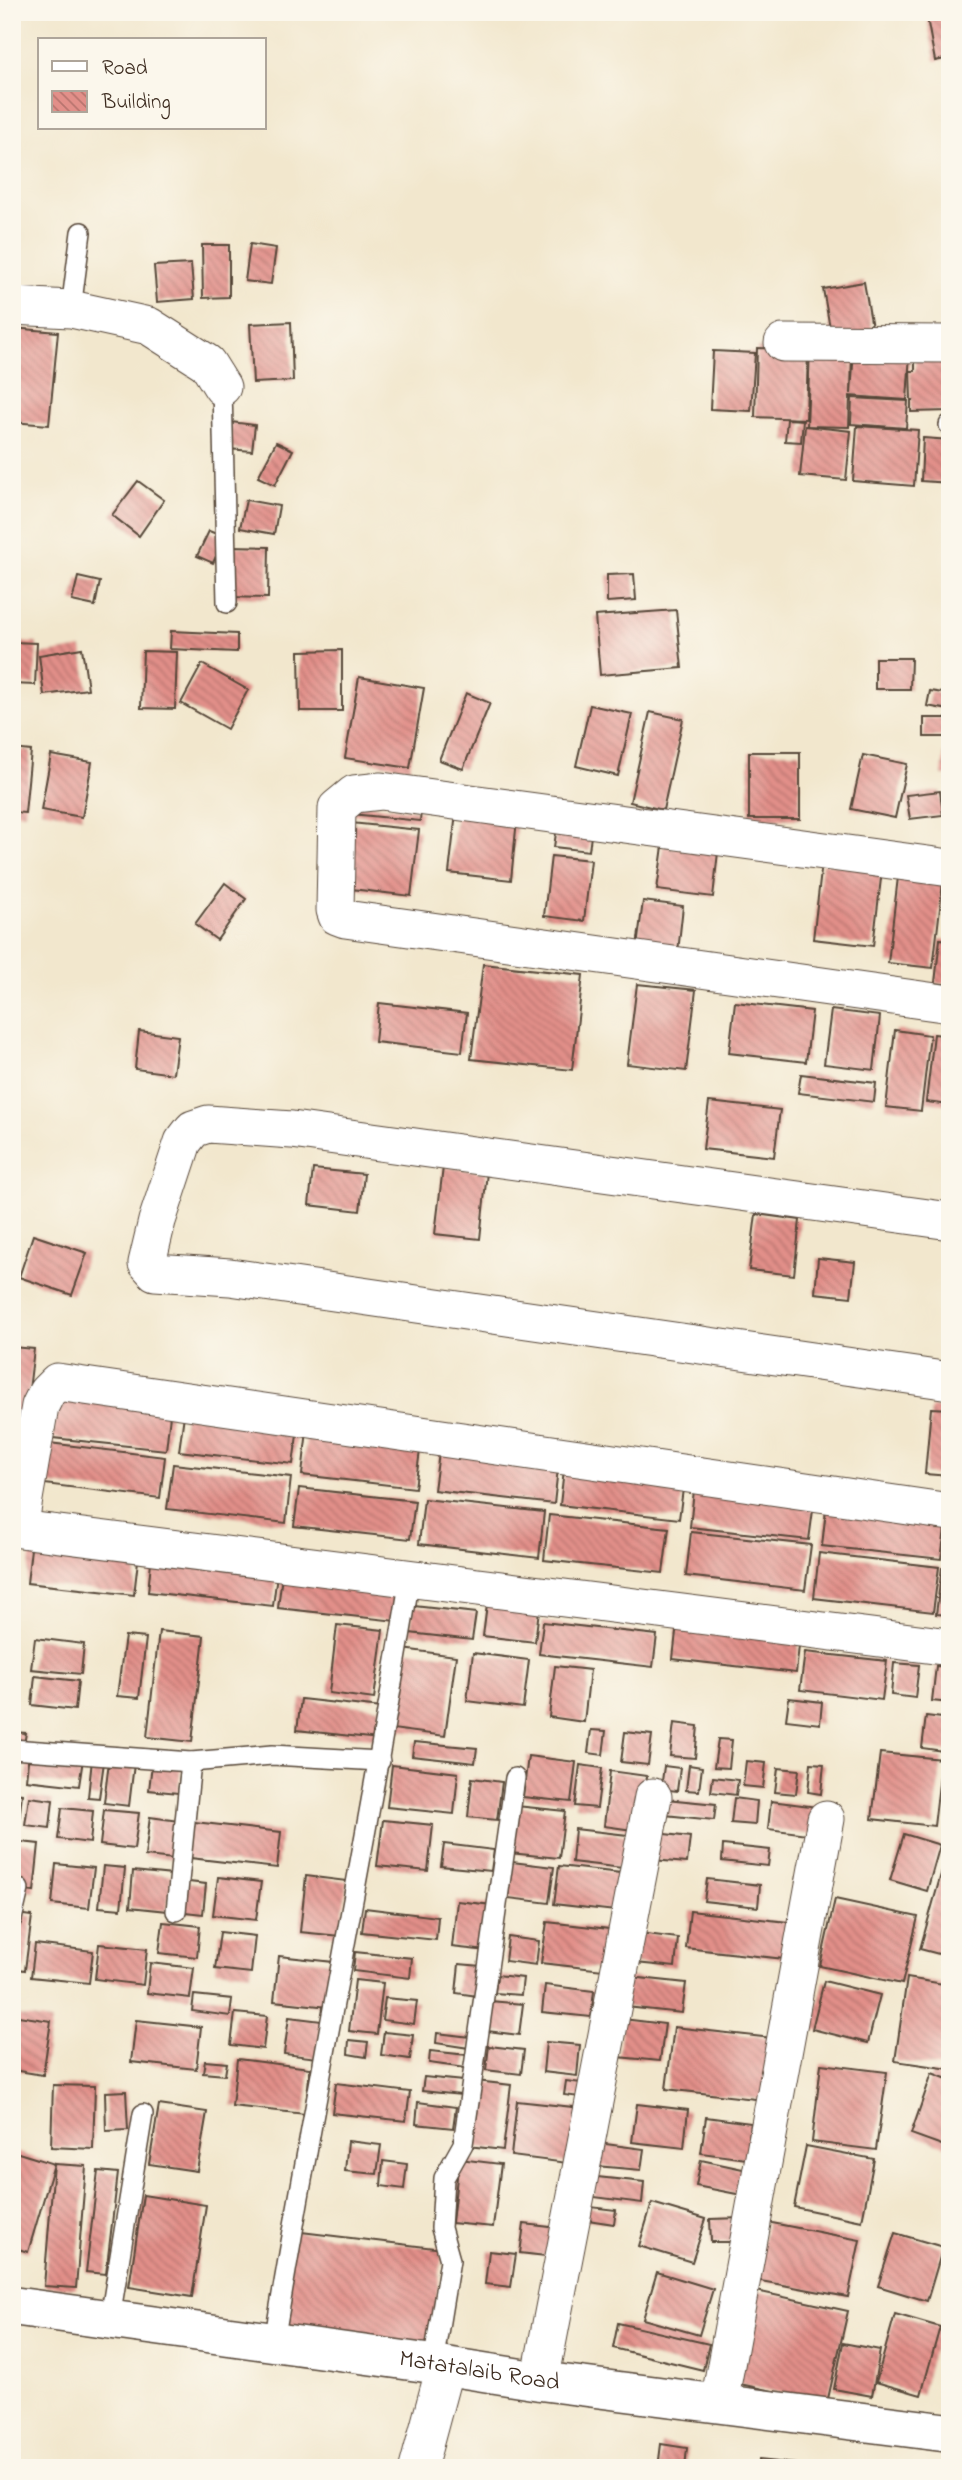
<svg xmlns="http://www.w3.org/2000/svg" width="962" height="2480" viewBox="0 0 962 2480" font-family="'Indie Flower',sans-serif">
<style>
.building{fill:url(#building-back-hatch)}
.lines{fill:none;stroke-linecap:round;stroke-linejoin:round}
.lane-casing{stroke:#564638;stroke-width:22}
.street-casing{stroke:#564638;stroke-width:39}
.primary-casing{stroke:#564638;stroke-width:41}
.lane{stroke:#fff;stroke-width:19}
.street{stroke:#fff;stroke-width:37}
.primary{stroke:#fff;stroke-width:38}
.labels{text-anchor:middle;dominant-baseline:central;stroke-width:7;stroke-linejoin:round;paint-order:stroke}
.street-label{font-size:24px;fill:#3b2a1e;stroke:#fbf7ec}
</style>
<defs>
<pattern id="building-back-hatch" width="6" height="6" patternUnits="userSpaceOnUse" patternTransform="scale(1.75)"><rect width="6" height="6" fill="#e28f89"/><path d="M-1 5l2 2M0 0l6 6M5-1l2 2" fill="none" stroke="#b8756f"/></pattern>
</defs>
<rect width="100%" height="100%" fill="#fbf7ec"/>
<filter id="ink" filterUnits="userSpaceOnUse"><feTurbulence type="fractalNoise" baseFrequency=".0143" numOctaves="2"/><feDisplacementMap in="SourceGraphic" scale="14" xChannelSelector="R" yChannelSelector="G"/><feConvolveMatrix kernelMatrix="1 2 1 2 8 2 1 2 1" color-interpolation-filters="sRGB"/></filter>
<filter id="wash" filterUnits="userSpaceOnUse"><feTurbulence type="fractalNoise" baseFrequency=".00686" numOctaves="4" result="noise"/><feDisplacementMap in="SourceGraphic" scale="28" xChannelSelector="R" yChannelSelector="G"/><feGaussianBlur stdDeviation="1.57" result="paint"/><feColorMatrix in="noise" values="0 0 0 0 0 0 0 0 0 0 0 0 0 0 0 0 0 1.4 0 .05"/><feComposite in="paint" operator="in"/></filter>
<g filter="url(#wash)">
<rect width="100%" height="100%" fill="#f2e7cd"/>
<g id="blocks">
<g class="building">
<path d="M950,13V58L935,61L927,18Z"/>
<path d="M250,244L276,248L271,284L245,281Z"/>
<path d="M202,245H229V297L203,298Z"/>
<path d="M191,264L194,299L157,302L154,266Z"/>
<path d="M864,282L873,333L832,339L823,289Z"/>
<path d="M291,322L293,381L253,383L250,324Z"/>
<path d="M12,328L58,332L49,425L12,422Z"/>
<path d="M757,348L808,350L806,419L755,417Z"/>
<path d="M810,348L852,350L851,394L854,350L910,353L907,400L850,396L849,427L807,426Z"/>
<path d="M713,351L755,353L751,411L710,409Z"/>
<path d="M950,356V411L911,412V401L914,400H911L910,371H915V357Z"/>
<path d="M852,398L908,401L906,428L851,424Z"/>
<path d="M787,419L803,420L801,442L785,441Z"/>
<path d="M231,422L255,425L252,451L228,449Z"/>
<path d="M805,426L851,431L846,480L800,476Z"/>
<path d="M857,426L918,430L914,486L853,481Z"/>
<path d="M923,438L950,440V483L921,481Z"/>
<path d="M276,442L293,450L275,485L258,477Z"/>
<path d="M138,481L164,500L139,536L112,515Z"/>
<path d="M246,500L279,506L274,534L240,528Z"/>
<path d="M209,531L224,537L213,563L197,556Z"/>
<path d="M230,546L269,547L268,598L229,597Z"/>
<path d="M634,574L636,600L607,602V575Z"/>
<path d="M78,577L100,582L95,606L72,601Z"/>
<path d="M676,610L682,668L600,675L595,616Z"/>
<path d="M171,631L237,634V652L170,649Z"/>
<path d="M12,642L37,643L35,685L12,684Z"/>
<path d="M82,648L88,689L44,695L39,655Z"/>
<path d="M342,650V711H300L299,651Z"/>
<path d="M143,651L177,652L175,709L141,708Z"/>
<path d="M875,658H911L910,689H875Z"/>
<path d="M202,664L248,690L227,729L181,703Z"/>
<path d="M359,677L424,688L410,768L345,758Z"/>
<path d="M930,691L950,694L949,710L927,706Z"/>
<path d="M466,693L490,703L463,769L439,760Z"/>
<path d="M590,705L632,714L618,776L576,766Z"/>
<path d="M650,712L683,719L663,810L630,802Z"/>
<rect x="924" y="718" width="26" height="19"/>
<path d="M12,749L31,751L25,813L12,812Z"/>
<rect x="749" y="752" width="51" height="67"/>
<path d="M944,752H950V776H942Z"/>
<path d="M51,755L92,762L82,817L41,810Z"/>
<path d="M863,755L907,764L895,818L851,809Z"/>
<path d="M940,791L943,815L910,819L906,795Z"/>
<path d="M354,803L421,811L420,821L352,814Z"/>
<path d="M456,813L517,819L511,880L449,873Z"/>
<path d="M351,823L419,830L411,896L343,888Z"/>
<path d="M556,833L591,836L589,851L554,847Z"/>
<path d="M663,846L718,852L713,897L657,890Z"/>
<path d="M551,856L591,860L584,921L544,916Z"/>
<path d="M822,863L882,870L873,946L813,939Z"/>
<path d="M898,877L943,882L933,968L888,963Z"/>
<path d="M225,883L246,899L217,940L195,924Z"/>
<path d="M643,901L683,906L678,952L637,947Z"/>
<path d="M940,939L950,940V985L935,983Z"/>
<path d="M483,964L583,975L572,1070L471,1059Z"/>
<path d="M637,984L696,990L686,1071L627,1064Z"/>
<path d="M735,1002L812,1011L806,1062L729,1053Z"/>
<path d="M379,1003L467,1013L462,1052L375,1042Z"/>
<path d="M831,1010L880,1016L874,1070L824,1064Z"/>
<path d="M895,1030L930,1035L921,1111L886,1107Z"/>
<path d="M139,1031L178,1036L173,1074L135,1069Z"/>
<path d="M934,1034L950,1036V1105L926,1102Z"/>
<path d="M801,1074L876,1083L874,1102L798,1093Z"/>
<path d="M709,1102L780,1110L774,1157L703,1149Z"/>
<path d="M443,1167L487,1172L480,1239L435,1234Z"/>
<path d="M313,1169L364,1174L360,1211L309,1205Z"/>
<path d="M756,1214L800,1220L794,1275L749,1270Z"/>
<path d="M33,1235L87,1253L72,1295L19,1277Z"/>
<path d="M818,1258L855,1262L851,1297L815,1293Z"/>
<path d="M12,1347L34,1349L17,1489H12Z"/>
<path d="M58,1393L171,1406L166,1450L53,1438Z"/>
<path d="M931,1408L950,1409V1476L925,1474Z"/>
<path d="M184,1415L298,1428L293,1464L179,1451Z"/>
<path d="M307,1430L421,1443L415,1488L302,1475Z"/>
<path d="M49,1443L165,1457L160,1498L44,1484Z"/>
<path d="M440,1445L559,1459L554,1504L434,1490Z"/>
<path d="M565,1460L685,1474L679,1519L560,1505Z"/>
<path d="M173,1464L291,1477L286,1523L167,1509Z"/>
<path d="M695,1481L815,1495L809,1540L690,1527Z"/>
<path d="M299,1488L415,1501L410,1539L294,1526Z"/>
<path d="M424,1499L544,1512L539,1558L419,1544Z"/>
<path d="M827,1500L947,1514L941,1559L822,1546Z"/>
<path d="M549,1515L669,1528L663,1573L544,1560Z"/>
<path d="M691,1532L811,1545L805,1590L686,1576Z"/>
<path d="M32,1540L139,1552L134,1595L27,1583Z"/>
<path d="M152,1552L278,1566L273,1606L148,1592Z"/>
<path d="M819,1553L939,1567L933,1612L814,1598Z"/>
<path d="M283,1567L400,1581L396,1621L278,1608Z"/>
<path d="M942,1568L950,1569V1615L936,1614Z"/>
<path d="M487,1604L539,1610L535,1642L483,1636Z"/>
<path d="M414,1606L476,1613L472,1640L410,1633Z"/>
<path d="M543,1622L657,1635L653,1667L539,1654Z"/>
<path d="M677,1623L800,1637L796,1673L673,1659Z"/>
<path d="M337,1625L383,1630L374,1699L329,1693Z"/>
<path d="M159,1631L204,1636L192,1742L147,1737Z"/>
<path d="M125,1636L146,1638L139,1698L117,1696Z"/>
<path d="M35,1638L84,1644L81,1674L31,1669Z"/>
<path d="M403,1649L456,1656L445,1736L392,1729Z"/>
<path d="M805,1652L887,1661L882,1700L800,1690Z"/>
<path d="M473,1653L529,1660L523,1708L467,1701Z"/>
<path d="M894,1663L919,1665L915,1698L891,1695Z"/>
<path d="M555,1666L590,1670L584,1722L549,1717Z"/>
<path d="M936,1666L950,1667V1703L932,1701Z"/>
<path d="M35,1676L78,1681L75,1710L32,1705Z"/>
<path d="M789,1698L822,1702L820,1724L786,1720Z"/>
<path d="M301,1699L381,1708L378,1739L297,1730Z"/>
<path d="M926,1716L950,1719V1752L922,1748Z"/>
<path d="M674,1723L698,1726L695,1758L670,1756Z"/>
<path d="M591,1730L606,1731L603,1755L588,1753Z"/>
<path d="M12,1732L26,1733L23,1750L12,1748Z"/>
<path d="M625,1732L652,1735L648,1765L621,1762Z"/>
<path d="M718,1739L732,1740L729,1768L714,1767Z"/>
<path d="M414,1742L477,1748L475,1763L412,1756Z"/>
<path d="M29,1752L83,1759L79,1786L26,1780Z"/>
<path d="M880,1753L942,1759L934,1826L872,1819Z"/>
<path d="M528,1756L576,1762L571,1802L523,1797Z"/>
<path d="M92,1760L104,1762L99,1798L88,1797Z"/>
<path d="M109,1761L134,1764L129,1806L104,1803Z"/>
<path d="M746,1761L766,1763L763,1788L743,1786Z"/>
<path d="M811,1763L824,1764L821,1794L808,1792Z"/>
<path d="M152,1764L181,1768L178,1793L149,1790Z"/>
<path d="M392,1765L458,1773L454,1814L387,1807Z"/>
<path d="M580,1765L602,1768L597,1808L575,1806Z"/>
<path d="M689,1765L702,1767L699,1791L686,1790Z"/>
<path d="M664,1766L680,1768L677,1791L661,1789Z"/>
<path d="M778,1768L799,1770L796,1794L775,1792Z"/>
<path d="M610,1771L647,1776L640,1831L604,1826Z"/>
<path d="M713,1777L738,1780L736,1795L711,1792Z"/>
<path d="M472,1778L502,1782L497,1820L468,1817Z"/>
<path d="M12,1793L22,1794L19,1820L12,1819Z"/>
<path d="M29,1797L53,1800L50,1828L25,1825Z"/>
<path d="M734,1798L757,1801L755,1825L731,1823Z"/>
<path d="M666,1799L716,1804L714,1820L665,1815Z"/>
<path d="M771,1801L818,1807L814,1835L768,1829Z"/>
<path d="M516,1806L565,1811L559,1858L510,1853Z"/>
<path d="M62,1808L93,1811L90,1843L58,1839Z"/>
<path d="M104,1810L139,1813L134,1849L100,1845Z"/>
<path d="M150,1817L179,1821L174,1859L145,1856Z"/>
<path d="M383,1820L433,1825L428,1871L377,1866Z"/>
<path d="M186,1821L281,1832L277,1868L182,1857Z"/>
<path d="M949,1821H950V1839L944,1837Z"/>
<path d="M575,1829L636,1836L631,1869L572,1862Z"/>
<path d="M656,1833L690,1837L687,1863L653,1860Z"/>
<path d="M904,1834L940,1845L927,1891L890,1880Z"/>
<path d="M12,1841L39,1844L34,1892L12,1889Z"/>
<path d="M444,1844L494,1850L491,1871L441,1866Z"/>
<path d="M723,1845L770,1850L768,1866L722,1861Z"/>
<path d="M947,1853L950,1854V1957L920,1949Z"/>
<path d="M512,1862L554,1867L549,1903L508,1898Z"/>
<path d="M56,1864L94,1868L89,1908L52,1904Z"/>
<path d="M103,1866L125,1868L121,1909L99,1907Z"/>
<path d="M559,1866L629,1874L624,1912L554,1904Z"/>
<path d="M133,1871L172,1875L167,1911L130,1907Z"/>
<path d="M306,1876L347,1881L340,1936L300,1932Z"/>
<path d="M218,1877L261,1882L256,1920L213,1915Z"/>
<path d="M707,1879L760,1885L758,1907L704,1901Z"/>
<path d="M180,1881L206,1884L203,1914L176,1911Z"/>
<path d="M835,1899L918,1917L902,1984L820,1966Z"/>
<path d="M457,1901L492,1905L487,1951L452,1947Z"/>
<path d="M365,1908L438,1917L436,1940L362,1932Z"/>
<path d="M690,1911L797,1923L793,1960L686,1948Z"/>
<path d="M14,1914L32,1916L25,1970L12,1968Z"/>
<path d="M163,1922L200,1926L197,1957L159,1953Z"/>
<path d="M547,1922L609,1929L603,1970L541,1963Z"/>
<path d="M220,1932L255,1936L251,1973L215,1969Z"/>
<path d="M639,1933L678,1938L675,1967L636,1963Z"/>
<path d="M508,1937L539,1941L536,1965L505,1961Z"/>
<path d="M35,1944L93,1951L89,1983L31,1977Z"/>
<path d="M99,1944L147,1949L143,1985L95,1979Z"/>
<path d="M355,1952L412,1958L410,1978L353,1971Z"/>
<path d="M279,1956L333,1962L328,2007L274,2001Z"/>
<path d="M150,1963L194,1968L190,1998L147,1993Z"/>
<path d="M459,1964L481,1966L478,1996L456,1993Z"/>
<path d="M497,1975L523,1978L521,1995L495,1993Z"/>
<path d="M621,1976L686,1983L682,2013L617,2006Z"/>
<path d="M907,1978L950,1985V2069L895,2061Z"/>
<path d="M355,1980L383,1983L377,2034L349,2031Z"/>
<path d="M824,1981L880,1995L868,2043L812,2029Z"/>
<path d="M545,1985L594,1991L591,2017L542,2012Z"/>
<path d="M194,1995L232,1999L230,2016L192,2011Z"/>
<path d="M385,1998L417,2001L414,2024L382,2020Z"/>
<path d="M490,2001L523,2004L519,2035L487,2031Z"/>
<path d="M235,2013L267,2016L263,2049L231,2045Z"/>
<path d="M12,2015L51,2021L43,2075L12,2070Z"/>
<path d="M289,2017L322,2021L317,2058L284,2054Z"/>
<path d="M623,2019L665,2024L660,2061L618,2057Z"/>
<path d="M136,2020L201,2027L196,2069L131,2062Z"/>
<path d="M674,2027L772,2038L764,2100L666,2089Z"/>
<path d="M384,2032L413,2035L410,2059L381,2055Z"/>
<path d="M437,2033L470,2037L469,2048L436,2043Z"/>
<path d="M349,2040L368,2042L366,2057L348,2054Z"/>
<path d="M546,2042L580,2045L577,2076L543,2072Z"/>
<path d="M489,2046L524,2050L521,2074L486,2070Z"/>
<path d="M430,2051L467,2055L465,2068L429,2063Z"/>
<path d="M237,2059L310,2068L305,2114L232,2106Z"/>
<path d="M205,2061L227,2063L225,2075L203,2073Z"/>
<path d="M821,2064L887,2072L876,2150L812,2142Z"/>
<path d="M932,2073L950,2080V2148L911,2134Z"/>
<path d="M424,2077L463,2081L461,2095L422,2091Z"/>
<path d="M476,2081L511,2085L503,2150L468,2146Z"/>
<path d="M566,2081L589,2084L587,2098L564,2095Z"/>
<path d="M336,2083L410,2092L406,2121L332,2113Z"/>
<path d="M53,2085L95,2086L93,2149L51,2147Z"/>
<path d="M126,2091L128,2130L106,2131L105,2092Z"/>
<path d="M517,2101L582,2108L575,2164L511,2156Z"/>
<path d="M418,2102L456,2107L453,2128L416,2124Z"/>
<path d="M637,2104L688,2110L684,2148L632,2142Z"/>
<path d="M159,2105L207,2112L197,2171L149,2164Z"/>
<path d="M706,2117L751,2123L746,2159L701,2153Z"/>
<path d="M348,2141L381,2145L377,2174L345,2171Z"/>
<path d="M598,2143L644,2149L641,2170L596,2166Z"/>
<path d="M806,2146L874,2159L862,2221L794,2207Z"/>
<path d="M12,2151L54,2164L28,2252L12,2247Z"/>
<path d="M459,2159L501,2164L493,2227L452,2223Z"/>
<path d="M701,2160L752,2171L747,2196L696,2186Z"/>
<path d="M383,2161L407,2164L404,2189L381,2186Z"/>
<path d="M54,2164L86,2166L76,2288L44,2286Z"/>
<path d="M98,2171L118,2173L106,2274L86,2272Z"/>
<path d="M597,2177L644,2182L642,2203L594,2197Z"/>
<path d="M143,2195L206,2205L192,2297L129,2287Z"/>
<path d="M652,2203L706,2219L692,2262L639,2246Z"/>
<path d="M582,2206L616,2210L614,2224L581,2219Z"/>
<path d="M743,2218V2242H711L710,2219Z"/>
<path d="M767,2222L860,2240L848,2297L755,2280Z"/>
<path d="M524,2224L567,2229L563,2258L520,2253Z"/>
<path d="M293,2231L443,2249L429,2358L278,2339Z"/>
<path d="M895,2233L943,2247L927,2301L878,2286Z"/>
<path d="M489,2251L516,2254L511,2287L485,2284Z"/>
<path d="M657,2272L713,2289L699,2335L643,2319Z"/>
<path d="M752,2290L848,2311L827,2403L731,2382Z"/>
<path d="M895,2314L940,2327L921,2395L876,2382Z"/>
<path d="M618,2323L709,2344L703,2370L613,2348Z"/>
<path d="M843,2343L880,2350L872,2396L834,2389Z"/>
<path d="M661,2444L687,2448L685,2468H658Z"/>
<path d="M759,2460L814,2466V2468H758Z"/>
</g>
</g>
</g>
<g filter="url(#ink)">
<use href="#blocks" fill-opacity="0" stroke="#564638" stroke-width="2"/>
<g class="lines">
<defs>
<g id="lane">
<path d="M71,309L81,232"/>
<path d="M222,387L227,603"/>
<path d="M949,425H950"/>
<path d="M12,1749L191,1762L272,1755L380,1761"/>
<path d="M176,1911L191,1762"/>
<path d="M12,1919L19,1889"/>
<path d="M110,2318L143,2114"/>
<path d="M274,2342C316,2087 368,1833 410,1578"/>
<path d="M433,2364L450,2260L441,2228L444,2178L463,2144L515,1778"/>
</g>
<g id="street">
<path d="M12,306L71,309L149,326L207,363L222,387"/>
<path d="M783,343L950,344"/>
<path d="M950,868L381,791L354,794L337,808L335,910L337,916L345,919L950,1004"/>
<path d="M950,1221L292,1130L208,1124L193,1129L183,1142L157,1221L147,1263L155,1272L230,1277L950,1381"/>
<path d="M12,1528L950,1647"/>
<path d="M19,1528L40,1406L47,1392L57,1382L950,1512"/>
<path d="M540,2381L653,1797"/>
<path d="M719,2403L826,1819"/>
<path d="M418,2468L445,2367"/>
</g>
<g id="primary">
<path id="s1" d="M12,2306L433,2364L540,2381L950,2433"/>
</g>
</defs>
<use href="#lane" class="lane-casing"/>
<use href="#street" class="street-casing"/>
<use href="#primary" class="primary-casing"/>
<use href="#lane" class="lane"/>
<use href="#street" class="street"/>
<use href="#primary" class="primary"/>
</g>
</g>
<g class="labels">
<g class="street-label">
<text stroke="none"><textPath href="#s1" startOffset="472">Matatalaib Road</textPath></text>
</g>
</g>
<rect width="962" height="2480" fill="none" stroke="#fbf7ec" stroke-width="42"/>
<rect x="38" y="38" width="228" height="91" fill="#fbf7ec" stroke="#aea59a" stroke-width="2"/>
<rect x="52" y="61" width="35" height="10" fill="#ffffff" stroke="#aea59a" stroke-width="2"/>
<text x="102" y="74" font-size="21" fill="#3b2a1e">Road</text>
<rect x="52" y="91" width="35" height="21" fill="url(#building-back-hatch)" stroke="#aea59a" stroke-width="2"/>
<text x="102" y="108" font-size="21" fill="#3b2a1e">Building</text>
</svg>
